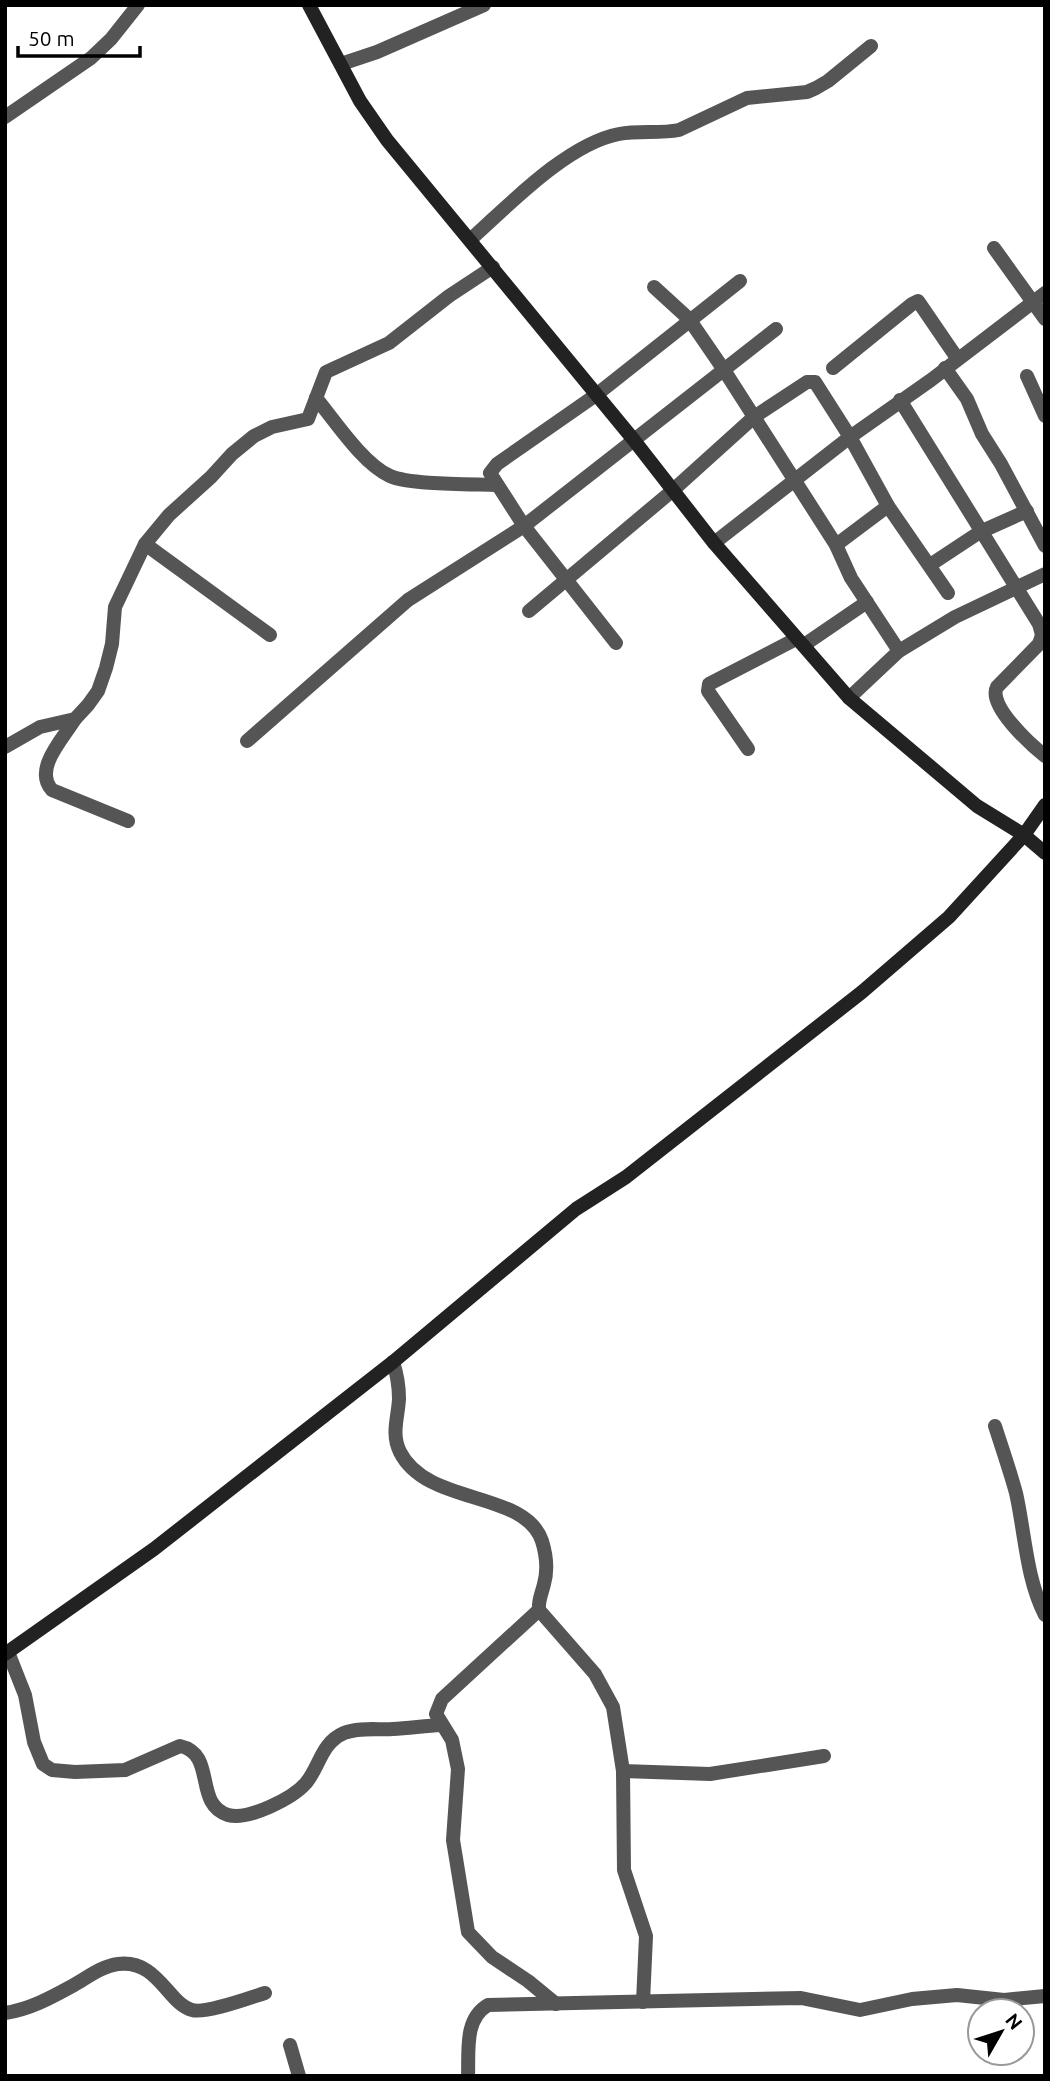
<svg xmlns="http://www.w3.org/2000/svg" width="1050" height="2081" viewBox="0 0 1050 2081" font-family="Ubuntu,sans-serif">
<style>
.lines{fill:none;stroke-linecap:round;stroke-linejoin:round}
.street{stroke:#555;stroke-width:14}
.secondary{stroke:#222;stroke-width:14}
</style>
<rect width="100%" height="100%" fill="#fff"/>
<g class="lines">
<g class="street">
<path d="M341,64L377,52L484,5"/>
<path d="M5,117L91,58L111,39L138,5"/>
<path d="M470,240C509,205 567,144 619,134C639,130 659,134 679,130L747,98L807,92L816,88L828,81L871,46"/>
<path d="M994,248L1045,319"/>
<path d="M654,287L689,319L724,370L836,545L851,578L899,651"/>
<path d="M833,368L912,304L918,301L957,358"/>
<path d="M945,368L967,399L982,434L1001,464L1045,546"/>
<path d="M1027,376L1045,416"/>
<path d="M316,398C335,421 363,464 390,476C410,485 472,484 497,485"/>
<path d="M900,400L1039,624L1042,635L1039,644L997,687C987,705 1031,745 1045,756"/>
<path d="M714,543L850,437L931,380L1045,293"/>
<path d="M145,544L270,635"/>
<path d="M836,545L888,506"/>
<path d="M930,565L980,532L1027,511"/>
<path d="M529,611L672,491L754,417L807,382H815L850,437L888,506L948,593"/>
<path d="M616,643L524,526L490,473L497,464L596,395L740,281"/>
<path d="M804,645L867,602"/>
<path d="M849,698L899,651L955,617L1045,574"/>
<path d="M75,719C63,739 33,769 52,790L128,821"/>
<path d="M247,741L408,600L524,526L776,329"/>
<path d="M5,747L40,727L75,719L88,705L98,691L106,668L112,644L115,607L145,544L169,515L211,477L232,454L254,436L272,427L308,419L326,372L389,343L449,296L493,267"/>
<path d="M748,749L708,691L709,684L796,639"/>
<path d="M393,1362C397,1374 399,1386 399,1399C398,1418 391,1434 400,1452C427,1506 525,1490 542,1541C546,1554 548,1570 544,1584C542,1593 538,1600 539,1610L595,1674L613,1707L623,1771L624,1870L646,1936L643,2002"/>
<path d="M995,1426C1002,1448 1010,1471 1016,1493C1025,1533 1026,1578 1045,1615"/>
<path d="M539,1610L442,1699L436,1714L452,1740L458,1769L453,1840L468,1932L492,1957L528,1981L556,2004"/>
<path d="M8,1652L25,1695L34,1742L43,1764L52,1770L75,1772L125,1770L180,1746C217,1754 193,1804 228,1815C248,1821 293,1798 306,1783C320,1766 321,1743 344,1733C359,1727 378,1730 393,1729C409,1728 425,1726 441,1725"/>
<path d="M623,1771L710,1774L824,1756"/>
<path d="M5,2013C31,2009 52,1997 74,1985C88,1977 102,1966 118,1964C158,1959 168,2004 192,2010C206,2014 249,1998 265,1993"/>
<path d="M290,2045L299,2076"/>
<path d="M468,2076C469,2051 464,2019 488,2005L801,1998L860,2010L912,1999L957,1995L1004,2000L1045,1996"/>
</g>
<g class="secondary">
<path d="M309,5L360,101L387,140L633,439L714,543L849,698L977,806L1024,835L1045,853"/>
<path d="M5,1654L154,1549L393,1362L576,1209L626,1177L862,992L949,917L1024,835L1045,805"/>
</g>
</g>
<rect width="1050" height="2081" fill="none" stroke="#000000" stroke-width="14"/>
<g transform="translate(1001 2032) rotate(51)"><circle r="33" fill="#ffffff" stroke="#999999" stroke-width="2"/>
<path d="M0-5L12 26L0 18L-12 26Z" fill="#000000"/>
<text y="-10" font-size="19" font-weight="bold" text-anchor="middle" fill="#000000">N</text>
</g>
<path d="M18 46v10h122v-10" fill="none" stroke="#000000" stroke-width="3.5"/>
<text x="28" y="46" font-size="21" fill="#000000" stroke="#ffffff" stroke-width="5" paint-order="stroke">50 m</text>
</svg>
